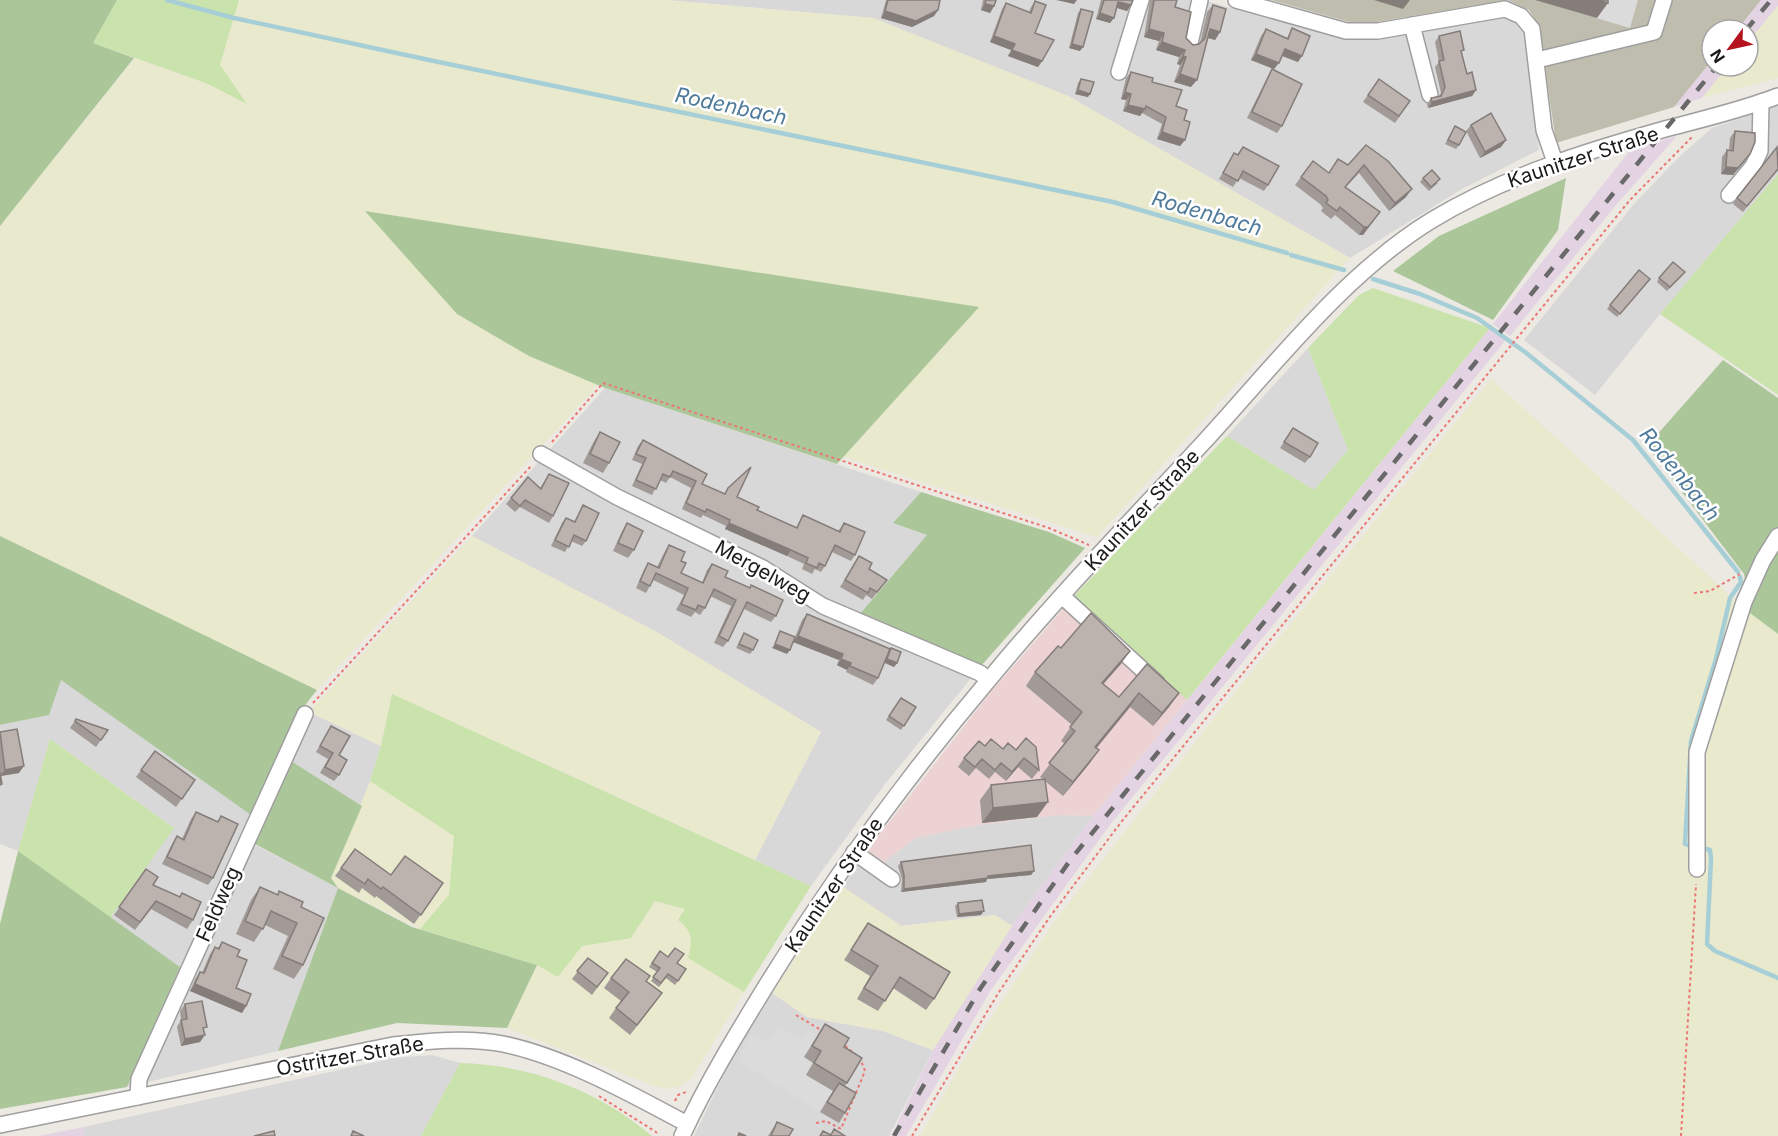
<svg xmlns="http://www.w3.org/2000/svg" width="1778" height="1136" viewBox="0 0 1778 1136" font-family="Inter,sans-serif">
<style>
.residential{fill:#d9d8d8}
.commercial{fill:#ecd2d3}
.industrial{fill:#e4d4e3}
.construction{fill:#bfbeae}
.farmland{fill:#e9e9ce}
.grass{fill:#cae2ac}
.forest{fill:#abc79a}
.parking{fill:#dbdbdb}
.lines{fill:none;stroke-linecap:round;stroke-linejoin:round}
.stream{stroke:#a6ced6;stroke-width:4.5}
.minor-casing{stroke:#9f9f9f;stroke-width:18}
.path{stroke:#eb7773;stroke-width:2;stroke-dasharray:3 3;stroke-linecap:butt}
.minor{stroke:#fff;stroke-width:15}
.rail{stroke:#696969;stroke-width:4.5;stroke-dasharray:12 12;stroke-linecap:butt}
.wall{fill:#a29a96}
.shaded-wall{fill:#847d7a}
.building{fill:#bcb3af;stroke:#847d7a;stroke-width:1.5}
.labels{text-anchor:middle;dominant-baseline:central;stroke-width:5;stroke-linejoin:round;paint-order:stroke}
.street-label{font-size:20px;fill:#1b1b1b;stroke:#fff}
.water-label{font-size:21px;font-style:italic;fill:#4f7a9a;stroke:#fff}
</style>
<rect width="100%" height="100%" fill="#ece8e2"/>
<g class="residential">
<path d="M665,0H1203L1345,40H1377L1501,18L1514,22L1524,34L1539,150L1462,189L1350,258L1068,96L873,18Z"/>
<path d="M1778,106V174L1660,314L1595,395L1524,340L1634,204L1679,157L1712,128Z"/>
<path d="M1308,348L1348,450L1314,490L1227,436Z"/>
<path d="M605,388L921,492L893,523L927,535L981,666L885,784L811,886L755,860L821,732L655,631L472,536Z"/>
<path d="M60,679L261,821L251,843L338,888L278,1051L127,1087L180,967L110,918L173,827L50,739L18,851L0,844V725L49,715Z"/>
<path d="M309,712L381,746L362,806L288,759Z"/>
<path d="M1058,815L1093,816L1012,926L995,915L901,926L843,887L866,852L882,863L916,838L979,825Z"/>
<path d="M772,993L807,1017L883,1031L933,1050L889,1136H694L730,1062Z"/>
<path d="M432,1055L460,1063L421,1136H84V1127L393,1058Z"/>
</g>
<path class="commercial" d="M1074,596L1187,700L1093,816L1058,815L979,825L916,838L882,863L866,852L990,693Z"/>
<g class="industrial">
<path d="M1761,0H1778V6L1748,42V30H1737Z"/>
<path d="M1712,60V66H1728L1702,98L1674,107Z"/>
<path d="M1677,136L1617,204L1510,336L1493,324L1631,149Z"/>
<path d="M1490,328L1505,341L1109,826L991,990L906,1136H891L933,1050L1012,926L1093,816Z"/>
<path d="M84,1127V1136H38Z"/>
</g>
<path class="construction" d="M1271,0H1761L1737,30H1712V60L1674,107L1556,143L1539,25L1529,10L1508,0L1376,22H1349Z"/>
<g class="farmland">
<path d="M239,0H665L873,18L1068,96L1350,258L1097,537L843,457L978,307L457,314L529,356L598,385L317,690L0,536V226L135,58L206,83L246,103L220,66Z"/>
<path d="M1778,6V78L1702,98L1728,66H1748V42Z"/>
<path d="M1491,379L1750,613L1778,634V1136H920L966,1056L1054,922L1219,712Z"/>
<path d="M472,536L655,631L821,732L755,860L392,694L381,746L309,712Z"/>
<path d="M370,781L455,836L449,896L420,929L338,888L331,878Z"/>
<path d="M843,887L902,926L995,915L1012,926L933,1050L883,1031L807,1017L772,993Z"/>
<path d="M655,901L685,909L693,942L689,958L744,992L691,1079L678,1087L666,1089L652,1085L507,1028L537,965L558,977L582,946L631,938Z"/>
</g>
<g class="grass">
<path d="M117,0H239L220,65L247,104L206,83L93,43Z"/>
<path d="M1778,174V395L1660,314Z"/>
<path d="M1373,288L1490,328L1187,700L1074,596L1227,436L1314,490L1348,450L1308,348L1359,295Z"/>
<path d="M392,694L811,886L744,992L688,958C693,941 693,931 678,920L685,909L655,901L631,938L582,946L558,977L537,965L420,929L449,895L454,836L370,781L381,746Z"/>
<path d="M50,739L174,828L110,918L18,851Z"/>
<path d="M460,1063C531,1065 597,1090 652,1136H421Z"/>
</g>
<g class="forest">
<path d="M0,0H117L93,43L134,58L0,226Z"/>
<path d="M1566,178L1558,230L1493,320L1393,271L1439,236Z"/>
<path d="M365,211L979,307L837,464L605,388L529,356L457,314Z"/>
<path d="M1723,360L1778,398V634L1750,613L1744,574L1647,446Z"/>
<path d="M921,492L1049,532L1085,548L981,666L860,614L927,535L893,523Z"/>
<path d="M0,536L317,690C287,725 270,773 251,815L61,680L49,715L0,725Z"/>
<path d="M288,759L362,806L331,878L338,888L412,927L537,965L507,1028L397,1023L278,1051L338,888L251,842Z"/>
<path d="M18,851L180,967L127,1087L0,1109V924Z"/>
</g>
<g class="parking">
<path d="M1602,0H1638L1630,28L1596,18Z"/>
<path d="M778,1026L803,1039L808,1030L818,1035L804,1057L813,1063L806,1075L833,1091L820,1112L736,1060L752,1033L768,1042Z"/>
</g>
<g class="lines">
<g class="stream">
<path d="M167,0L234,18L429,60L1113,202L1287,253"/>
<path d="M1291,255L1344,270"/>
<path d="M1373,279L1420,294L1477,318L1525,352L1633,440L1738,572"/>
<path d="M1693,847L1685,844L1691,741L1716,659L1730,598L1741,582L1740,577"/>
<path d="M1700,847L1710,850L1711,859L1707,944L1715,951L1778,978"/>
</g>
<defs>
<g id="minor">
<path d="M1236,0L1346,31H1378L1505,9L1521,16L1532,29L1544,130L1555,162"/>
<path d="M1412,25L1430,95"/>
<path d="M1190,43L1200,0"/>
<path d="M1537,60L1654,32L1664,0"/>
<path d="M1119,72L1141,0"/>
<path d="M1729,195L1753,166L1760,151L1761,102"/>
<path d="M541,454L617,497L763,568L823,606L980,673L988,680"/>
<path d="M1062,596L1157,683"/>
<path d="M854,852L892,879"/>
<path d="M1697,869V752L1744,602L1763,560L1778,536"/>
<path d="M138,1097L139,1079L305,714"/>
<path d="M0,1125L393,1045C428,1041 468,1037 503,1044C565,1057 631,1094 687,1124"/>
<path d="M682,1136C706,1084 736,1035 766,986C832,879 906,778 987,682C1055,599 1130,522 1203,443C1273,367 1344,274 1432,220C1505,176 1584,152 1665,129C1703,119 1742,110 1778,96"/>
</g>
</defs>
<use href="#minor" class="minor-casing"/>
<g class="path">
<path d="M552,442L603,383L1049,528L1089,545"/>
<path d="M1694,593L1710,591L1740,574"/>
<path d="M313,703L532,465"/>
<path d="M796,1015L821,1030"/>
<path d="M599,1096L656,1132L658,1136"/>
<path d="M675,1101L678,1095L686,1092"/>
<path d="M816,1123L826,1121L841,1129L865,1071L860,1058L844,1045"/>
<path d="M912,1136L999,992L1049,918L1122,821L1630,200L1692,137"/>
<path d="M1681,1136L1696,884"/>
</g>
<use href="#minor" class="minor"/>
<g class="rail">
<path d="M1746,30L1771,0"/>
<path d="M894,1136L980,989L1071,859L1717,66"/>
</g>
</g>
<g class="wall">
<path d="M886,0H940L938,10L934,16L912,27L881,18Z"/>
<path d="M983,0H996L994,6L990,13L981,10Z"/>
<path d="M1101,0H1133L1131,5L1127,11L1117,8L1110,23L1096,19Z"/>
<path d="M1150,0H1177L1175,7L1186,38L1193,45L1199,44L1200,43L1207,12L1213,5L1220,32L1215,40L1208,38L1191,87L1174,82L1180,65L1177,64L1179,57L1156,50L1159,41L1144,37Z"/>
<path d="M1035,1V33L1042,61L1038,67L1008,56L1011,50L990,42L1002,9L1006,3L1029,12L1031,7Z"/>
<path d="M1081,9L1080,51L1069,48L1078,13Z"/>
<path d="M1292,28L1298,62L1282,56L1274,69L1251,60L1261,36L1266,29L1287,38Z"/>
<path d="M1439,36L1467,74L1476,90L1472,96L1428,108L1427,104L1431,98L1439,96L1441,93L1435,67L1439,62L1435,42Z"/>
<path d="M1272,69L1282,126L1277,133L1247,118L1268,76Z"/>
<path d="M1131,72L1152,82L1176,106L1184,120L1185,140L1180,146L1157,139L1162,124L1142,113L1140,116L1123,111L1126,100L1121,99L1126,78Z"/>
<path d="M1081,79L1088,97L1075,94L1078,83Z"/>
<path d="M1379,79L1410,101L1395,123L1363,102Z"/>
<path d="M1471,125L1506,140L1501,147L1480,158L1466,131Z"/>
<path d="M1455,126L1459,145L1456,149L1445,144Z"/>
<path d="M1735,131L1745,161L1733,175L1721,174L1722,157L1727,150H1729L1730,138Z"/>
<path d="M1366,145L1406,197L1389,211L1359,173L1346,187L1380,212L1363,235H1359L1335,215L1331,219L1321,211L1323,208L1320,204L1295,185L1313,161L1329,173L1348,165Z"/>
<path d="M1243,147L1268,185L1264,191L1239,178L1233,187L1219,179L1234,153L1237,155Z"/>
<path d="M1778,169L1743,212L1733,204L1737,198Z"/>
<path d="M1423,178L1438,183L1429,191L1420,182Z"/>
<path d="M1682,276L1667,291L1657,282L1659,278Z"/>
<path d="M1647,282L1617,317L1607,309L1610,305Z"/>
<path d="M1293,428L1310,457L1305,463L1280,448Z"/>
<path d="M600,432L609,463L603,473L583,463L594,441Z"/>
<path d="M643,440L702,484L724,494L728,488L737,497L757,510L796,528L803,515L838,531L844,523L855,555L851,561L832,552L825,566L821,572L815,569L812,574L802,569L804,564L787,556L725,529L726,526L703,515L701,518L682,509L691,488L670,477L666,483L660,480L652,495L632,486L642,464L632,460L638,446Z"/>
<path d="M549,474L553,516L549,523L520,507L515,512L506,504L511,498L540,488Z"/>
<path d="M583,505L586,541L582,546L571,541L565,552L551,546L562,523L566,518L574,522Z"/>
<path d="M627,523L634,550L628,558L613,551L622,531Z"/>
<path d="M669,545L681,561V573L702,583L707,570L712,564L725,577L776,616L771,622L744,609L728,641L723,647L714,643L731,606L710,596L705,608L700,615L695,612L691,617L676,610L684,595L653,580L646,593L636,588L644,570L648,563L657,567L665,551Z"/>
<path d="M859,556L882,586L872,599L866,595L863,600L840,587Z"/>
<path d="M807,614L897,663L894,667L884,663L878,678L873,685L846,672L847,670L837,665L839,660L793,642L802,620Z"/>
<path d="M744,633L753,650L750,654L736,648Z"/>
<path d="M1061,648L1130,651L1120,665L1103,684L1119,697L1147,664L1179,693L1169,707L1153,726L1130,707L1096,748L1099,750L1089,764L1063,796L1045,781L1037,817L982,823L980,800L991,785L1043,779L1040,777L1065,744L1061,741L1072,725L1026,686L1035,672Z"/>
<path d="M901,698L916,707L901,730L886,720Z"/>
<path d="M76,719L108,730L96,747L70,728Z"/>
<path d="M331,726L339,755V775L334,781L320,773L328,759L316,752Z"/>
<path d="M0,732L19,773L1,776L0,787Z"/>
<path d="M1008,743L1039,770L1032,779L1018,767L1006,781L995,772L989,779L976,768L969,776L958,767L964,758L985,746L1003,749Z"/>
<path d="M155,751L195,780L176,807L136,777Z"/>
<path d="M196,812L217,822L221,816L213,878L208,885L162,864L172,844L177,836L182,839L191,819Z"/>
<path d="M355,849L391,875L443,883L414,924L376,896L375,898L362,888L359,893L335,876Z"/>
<path d="M901,862L1034,871L1031,875L987,879L986,882L901,892L902,879L898,866Z"/>
<path d="M146,869L153,885L179,897L182,893L193,920L187,929L151,909L135,930L114,915Z"/>
<path d="M260,887L277,895L279,891L301,907L303,965L294,979L273,969L288,936L265,925L254,942L236,934L251,900Z"/>
<path d="M958,903L981,915L957,917L955,906Z"/>
<path d="M868,923L934,999L926,1010L893,988L878,1011L857,999L870,976L844,960Z"/>
<path d="M222,942L237,956L236,988L246,1006L242,1013L190,991L195,979L200,972L202,973L210,954L215,947L218,948Z"/>
<path d="M660,951L686,969L675,985L666,978L659,987L651,981L657,972L649,967Z"/>
<path d="M588,958L608,973L592,995L572,979Z"/>
<path d="M611,978L646,981L655,1003L630,1035L609,1018L621,1001L604,988Z"/>
<path d="M185,1004L204,1032L200,1042L181,1046L177,1027L181,1020L180,1011Z"/>
<path d="M825,1024L844,1047L862,1058L845,1086V1113L839,1123L820,1112L833,1091L806,1075L813,1063L804,1057Z"/>
<path d="M777,1122L789,1136H768Z"/>
</g>
<g class="shaded-wall">
<path d="M1056,0H1077L1074,4Z"/>
<path d="M1374,0H1410L1403,9Z"/>
<path d="M1535,0H1598L1608,3L1597,18Z"/>
<path d="M1118,2L1131,5L1127,11L1114,7Z"/>
<path d="M985,4L994,6L990,13L981,10Z"/>
<path d="M938,10L934,16L912,27L881,18L885,11Z"/>
<path d="M1100,13L1114,18L1110,23L1096,19Z"/>
<path d="M1149,29L1164,33L1159,41L1144,37Z"/>
<path d="M1210,29L1220,32L1215,40L1205,37Z"/>
<path d="M994,36L1015,44L1011,50L990,42Z"/>
<path d="M1162,42L1185,50L1179,57L1156,50Z"/>
<path d="M1072,44L1083,47L1080,51L1069,48Z"/>
<path d="M1285,49L1302,56L1298,62L1280,55Z"/>
<path d="M1012,50L1042,61L1038,67L1008,56Z"/>
<path d="M1256,54L1279,63L1274,69L1251,60Z"/>
<path d="M1183,56L1186,57L1180,65L1177,64Z"/>
<path d="M1180,74L1197,80L1191,87L1174,82Z"/>
<path d="M1078,90L1090,94L1088,97L1075,94Z"/>
<path d="M1476,90L1472,96L1428,108L1432,102Z"/>
<path d="M1125,92L1131,94L1126,100L1121,99Z"/>
<path d="M1128,105L1145,109L1140,116L1123,111Z"/>
<path d="M1162,132L1185,140L1180,146L1157,139Z"/>
<path d="M1506,140L1501,147L1480,158L1485,152Z"/>
<path d="M1750,154L1733,175L1721,174L1726,167Z"/>
<path d="M1412,189L1406,197L1389,211L1395,203Z"/>
<path d="M1380,212L1363,235H1359L1364,227Z"/>
<path d="M729,523L791,550L787,556L725,529Z"/>
<path d="M798,636L843,654L839,660L793,642Z"/>
<path d="M775,644L790,650L787,654L772,648Z"/>
<path d="M1130,651L1120,665L1092,697L1102,683Z"/>
<path d="M841,659L851,663L847,670L837,665Z"/>
<path d="M887,659L897,663L894,667L884,662Z"/>
<path d="M1139,693L1130,707L1086,761L1095,747Z"/>
<path d="M1179,693L1169,707L1153,726L1162,713Z"/>
<path d="M1099,750L1089,764L1063,796L1073,782Z"/>
<path d="M1024,758L1018,767L1006,781L1012,772Z"/>
<path d="M24,766L19,773L0,776L5,770Z"/>
<path d="M1048,802L1037,817L982,823L993,808Z"/>
<path d="M1034,871L1031,875L987,879L986,882L901,892L904,889L988,876Z"/>
<path d="M984,911L981,915L957,917L959,914Z"/>
<path d="M195,984L246,1006L242,1013L190,991Z"/>
<path d="M205,1035L200,1042L181,1046L185,1039Z"/>
</g>
<g class="building">
<path d="M888,0H940L938,10L916,21L885,11Z"/>
<path d="M986,0H996L994,6L985,4Z"/>
<path d="M1104,0H1133L1131,5L1118,2L1114,18L1100,13Z"/>
<path d="M1154,0H1177L1175,7L1191,12L1186,38L1193,45L1199,44L1205,38L1213,5L1226,9L1220,32L1210,29L1197,80L1180,74L1186,57L1183,56L1185,50L1162,42L1164,33L1149,29Z"/>
<path d="M1598,0H1608V3Z"/>
<path d="M1035,1L1046,5L1035,33L1054,40L1042,61L1012,50L1015,44L994,36L1006,3L1031,13Z"/>
<path d="M1081,9L1093,12L1083,47L1072,44Z"/>
<path d="M1292,28L1310,36L1302,56L1285,49L1279,63L1256,54L1266,29L1288,39Z"/>
<path d="M1460,31L1464,50L1461,51L1467,74L1472,72L1476,90L1432,102L1431,98L1441,96L1445,87L1439,61L1444,60L1439,36Z"/>
<path d="M1272,69L1302,84L1282,126L1252,112Z"/>
<path d="M1131,72L1153,78L1152,82L1182,90L1176,106L1187,110L1184,120L1190,122L1185,140L1162,132L1166,117L1146,106L1145,109L1128,105L1131,94L1125,92Z"/>
<path d="M1081,79L1094,82L1090,94L1078,90Z"/>
<path d="M1379,79L1410,101L1399,116L1368,95Z"/>
<path d="M1491,113L1506,140L1485,152L1471,125Z"/>
<path d="M1455,126L1466,132L1459,145L1448,140Z"/>
<path d="M1735,131L1755,133V142L1750,154L1738,168L1726,167L1727,150L1733,151Z"/>
<path d="M1366,145L1388,161L1412,189L1395,203L1364,165L1345,187L1380,212L1368,227H1364L1340,207L1337,211L1326,203L1328,200L1326,196L1301,177L1313,161L1329,173L1338,159L1348,165Z"/>
<path d="M1243,147L1279,166L1268,185L1243,171L1238,181L1223,173L1234,153L1238,155Z"/>
<path d="M1777,147L1778,169L1747,206L1737,198Z"/>
<path d="M1432,170L1440,179L1431,187L1423,178Z"/>
<path d="M1673,262L1685,272L1670,287L1659,278Z"/>
<path d="M1639,270L1650,279L1620,314L1610,305Z"/>
<path d="M1293,428L1318,443L1310,457L1284,442Z"/>
<path d="M600,432L620,442L609,463L590,454Z"/>
<path d="M643,440L707,474L702,484L725,494L728,488L751,467L737,497L759,507L757,510L797,528L803,515L840,532L844,523L865,532L855,555L835,545L825,566L819,563L817,568L806,563L808,558L791,550L729,523L730,520L707,509L705,512L686,503L696,481L673,471L670,477L663,474L656,489L636,480L646,458L636,454Z"/>
<path d="M549,474L569,483L553,516L525,500L520,506L511,498L528,477L541,489Z"/>
<path d="M583,505L599,513L586,541L574,535L569,547L555,540L566,518L575,522Z"/>
<path d="M627,523L643,531L634,550L618,543Z"/>
<path d="M669,545L685,552L681,561L686,563L681,573L703,583L712,564L728,571L725,577L750,588L751,585L783,600L776,616L747,602L728,641L719,636L736,600L714,589L705,608L698,605L696,610L681,604L688,588L656,573L650,586L640,581L648,563L659,568Z"/>
<path d="M859,556L872,563L869,569L887,580L877,592L870,588L868,593L845,580Z"/>
<path d="M1091,613L1130,651L1102,683L1119,697L1147,664L1179,693L1162,713L1139,693L1095,747L1099,750L1073,782L1049,763L1075,731L1070,727L1082,712L1035,672L1058,646L1061,648Z"/>
<path d="M807,614L890,649L878,678L850,666L851,663L841,659L843,654L798,636Z"/>
<path d="M780,631L795,637L790,650L775,644Z"/>
<path d="M744,633L758,640L753,650L739,644Z"/>
<path d="M891,648L901,652L897,663L887,659Z"/>
<path d="M901,698L916,707L904,726L889,716Z"/>
<path d="M76,719L108,730L101,740L75,721Z"/>
<path d="M331,726L350,736L339,755L347,760L339,775L325,767L333,753L320,746Z"/>
<path d="M17,729L24,766L5,770L0,732Z"/>
<path d="M1026,738L1036,747L1039,770L1024,758L1012,772L1001,763L995,770L982,759L975,767L964,758L979,741L985,746L991,739L1003,749L1008,743L1016,750Z"/>
<path d="M155,751L195,780L182,799L141,770Z"/>
<path d="M0,772L2,784L0,785Z"/>
<path d="M1045,779L1048,802L993,808L991,785Z"/>
<path d="M196,812L218,822L221,816L238,824L213,878L167,857L177,836L184,840Z"/>
<path d="M1031,845L1034,871L988,876V878L904,889V875L901,862Z"/>
<path d="M355,849L391,875L405,856L443,883L421,915L383,887L381,889L368,879L365,884L341,868Z"/>
<path d="M146,869L158,877L153,885L180,897L182,893L201,902L193,920L156,901L140,922L119,907Z"/>
<path d="M260,887L278,895L279,891L303,902L301,907L324,918L303,965L282,956L297,923L271,911L263,929L245,921Z"/>
<path d="M982,900L984,911L959,914L958,903Z"/>
<path d="M868,923L950,972L934,999L900,977L885,1001L864,988L878,966L851,950Z"/>
<path d="M222,942L240,950L237,956L247,960L236,988L251,994L246,1006L195,984L200,972L204,973L215,947L219,949Z"/>
<path d="M675,948L684,954L677,963L686,969L678,981L668,974L661,983L653,977L660,968L652,963L660,951L668,957Z"/>
<path d="M588,958L608,973L597,987L577,971Z"/>
<path d="M626,959L650,976L646,981L662,993L637,1025L616,1008L629,992L611,978Z"/>
<path d="M202,1001L207,1027L203,1028L205,1035L185,1039L181,1020L187,1019L185,1004Z"/>
<path d="M825,1024L849,1038L844,1047L862,1058L847,1083L814,1063L821,1051L812,1046Z"/>
<path d="M839,1083L856,1093L845,1113L827,1102Z"/>
<path d="M777,1122L793,1129L789,1136H771Z"/>
<path d="M834,1129L845,1136H820L823,1131L831,1135Z"/>
<path d="M274,1131L275,1136H254Z"/>
<path d="M353,1131L364,1136H351Z"/>
<path d="M739,1133L746,1136H738Z"/>
</g>
<g class="labels">
<g class="street-label">
<text transform="translate(1583 157) rotate(-18)">Kaunitzer Straße</text>
<text transform="translate(1142 510) rotate(-47)">Kaunitzer Straße</text>
<text transform="translate(763 571) rotate(29)">Mergelweg</text>
<text transform="translate(834 885) rotate(-56)">Kaunitzer Straße</text>
<text transform="translate(218 904) rotate(-66)">Feldweg</text>
<text transform="translate(350 1056) rotate(-10)">Ostritzer Straße</text>
</g>
<g class="water-label">
<text transform="translate(731 106) rotate(12)">Rodenbach</text>
<text transform="translate(1207 213) rotate(16)">Rodenbach</text>
<text transform="translate(1680 474) rotate(51)">Rodenbach</text>
</g>
</g>
<g transform="translate(1730 48) rotate(237)"><circle r="28" fill="#ffffff" stroke="#a4a4a4" stroke-width="1.5"/>
<path d="M0-4.5L10 22L0 15L-10 22Z" fill="#b4131f"/>
<text y="-9" font-size="16" font-weight="bold" text-anchor="middle" fill="#1b1b1b">N</text>
</g>
</svg>
